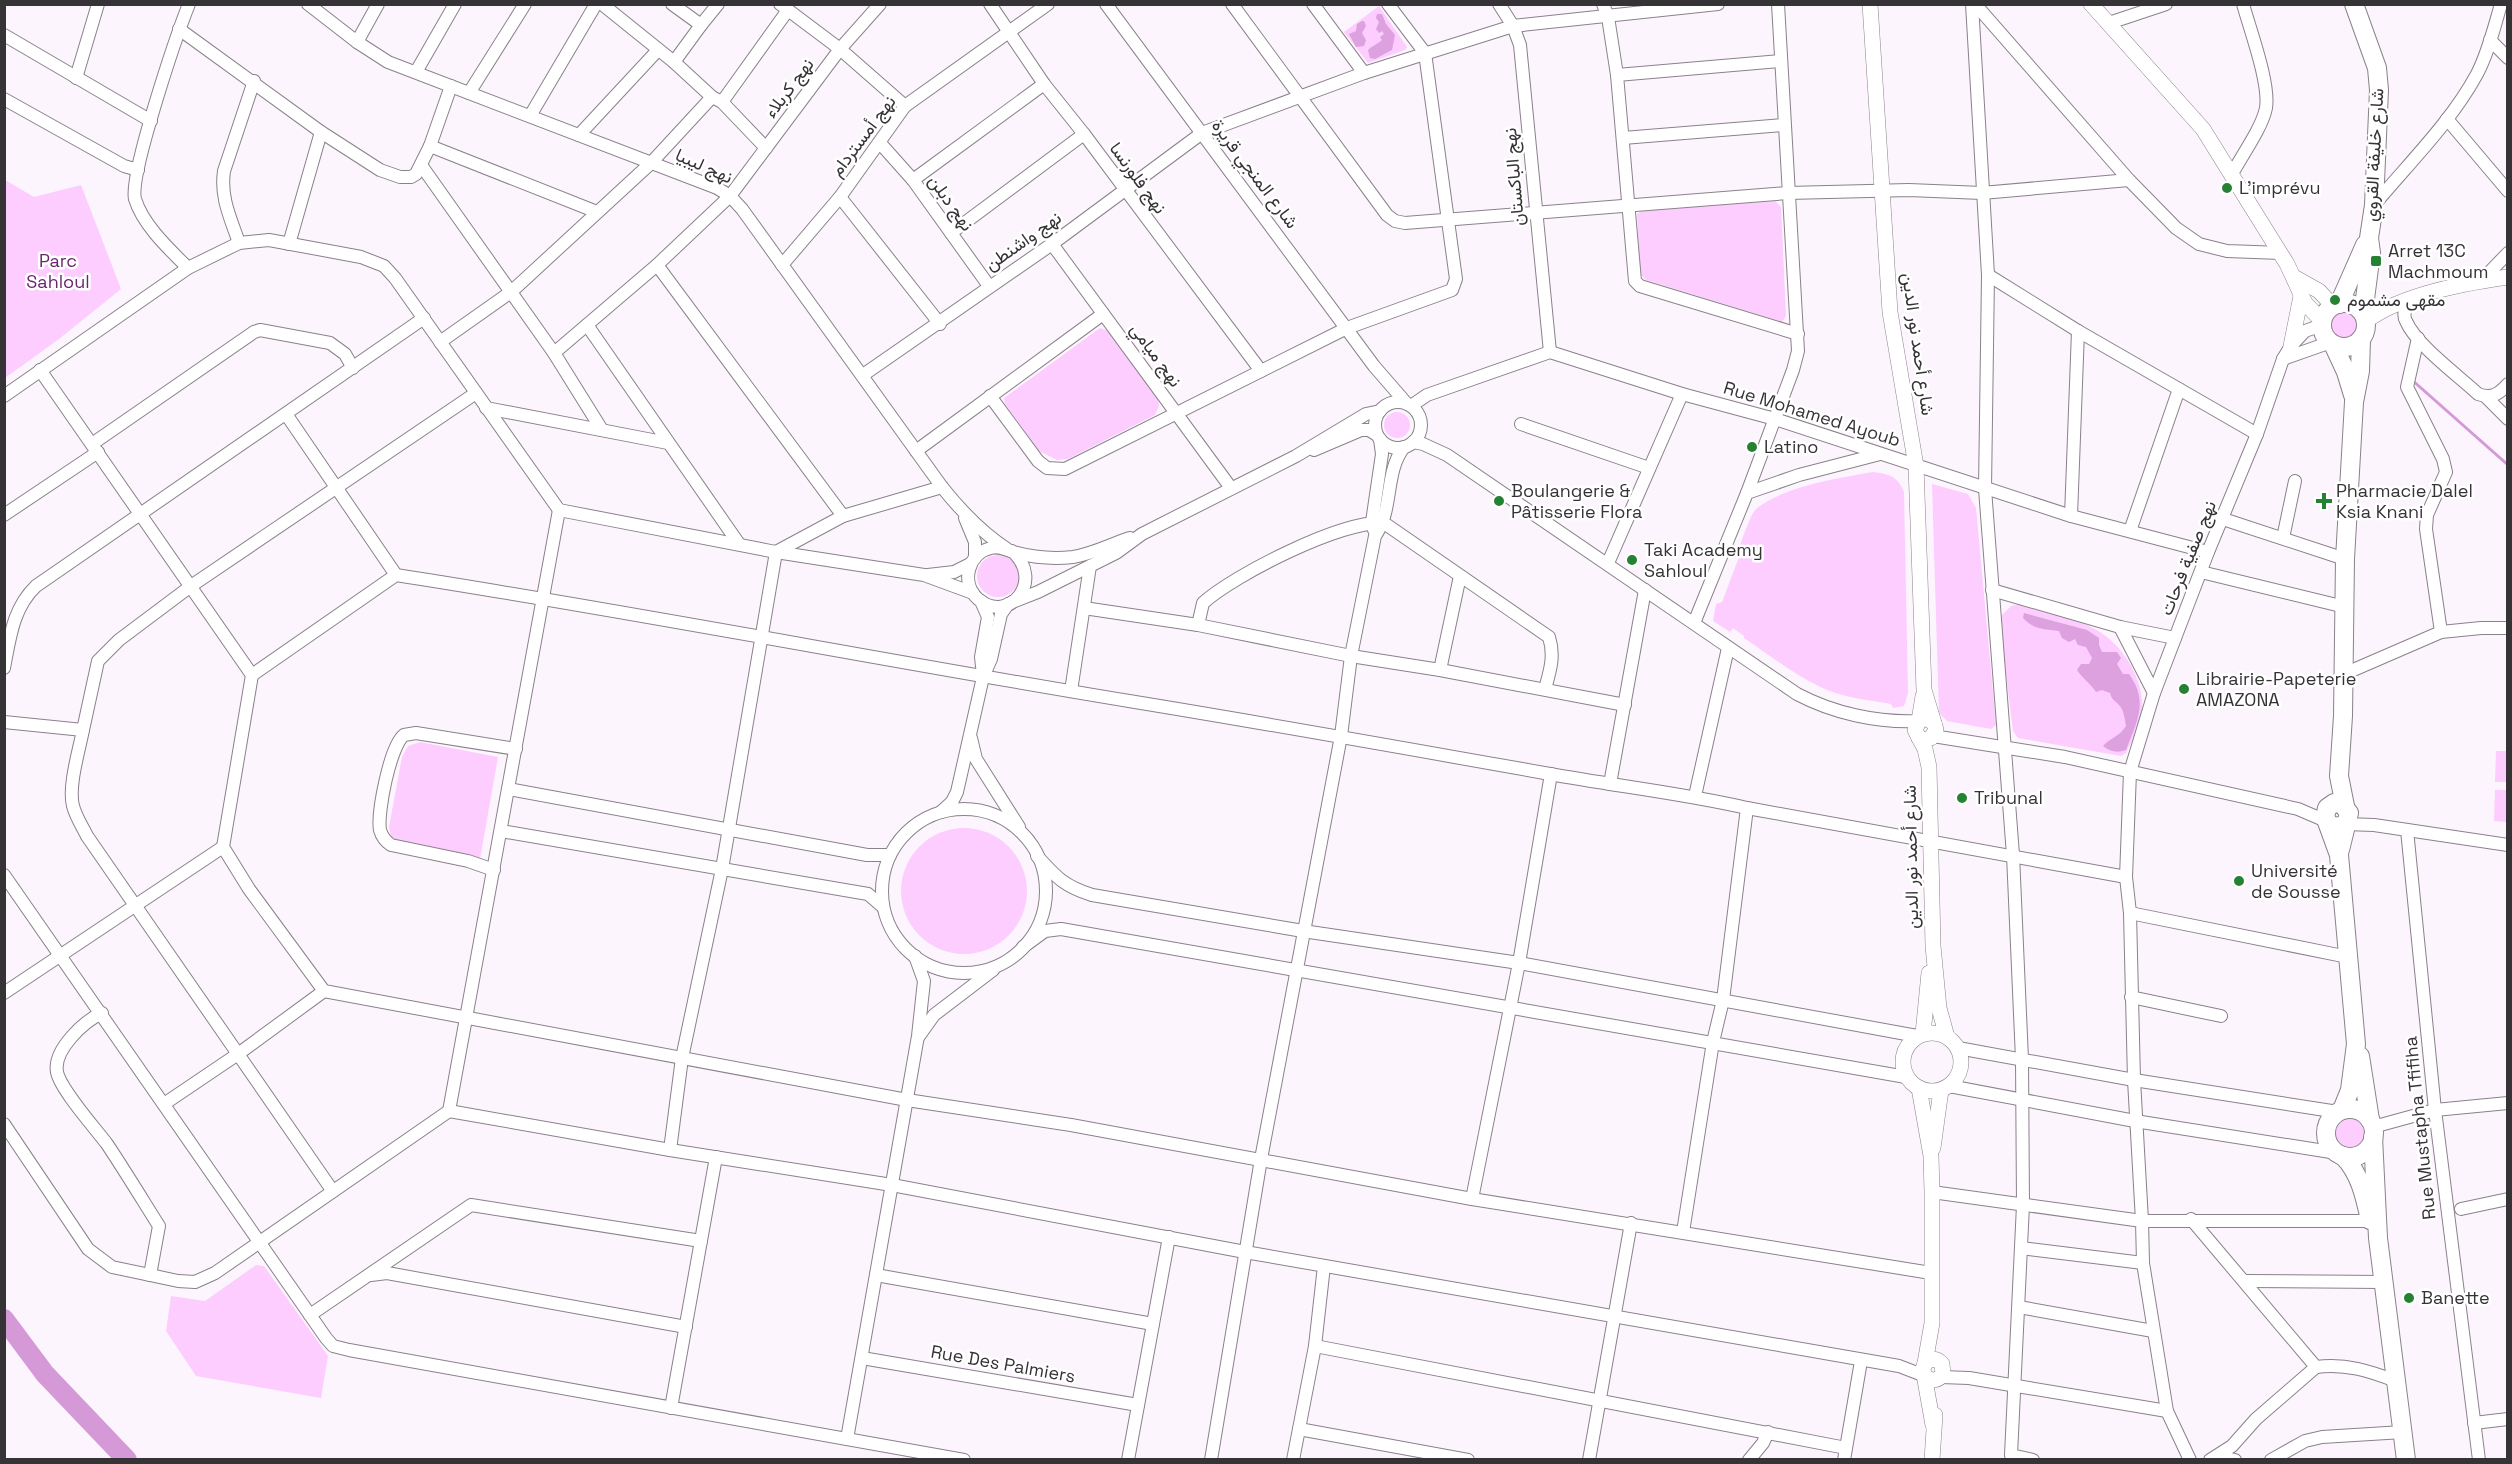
<svg xmlns="http://www.w3.org/2000/svg" width="2512" height="1464" font-family="'Space Grotesk',Vazirmatn,sans-serif">
<rect width="100%" height="100%" fill="#fdf5fd"/>
<!-- green -->
<g fill="#fccdfe">
<path d="M1379 6 1407 47 1405 50 1368 63 1344 32Z"/>
<path d="M5 180 34 197 81 185 121 289 59 339 5 378Z"/>
<path d="M1775 201 1781 207 1786 316 1782 322 1646 280 1640 274 1637 214 1642 211Z"/>
<circle cx="2344" cy="327" r="15"/>
<path d="M1100 328 1109 331 1158 396 1159 406 1155 415 1068 459 1057 460 1039 451 1005 404 1004 398Z"/>
<circle cx="1397" cy="425" r="13"/>
<path d="M1873 472C1888 474 1898 476 1904 492L1908 693 1904 706 1893 708 1891 704C1869 700 1847 698 1827 690 1797 677 1771 656 1744 638V636L1733 628 1730 632 1713 621 1716 604 1722 602 1739 557 1738 550C1742 541 1750 514 1757 508 1786 486 1838 478 1873 472Z"/>
<path d="M1932 484 1968 494 1976 508 1996 725 1991 729 1947 721 1939 713Z"/>
<circle cx="998" cy="576" r="21"/>
<path d="M2019 604C2043 611 2071 616 2093 628 2123 643 2146 681 2142 715 2140 728 2131 742 2126 753L2121 756 2018 738 2013 731 1999 618 2011 606Z"/>
<path d="M420 742 498 757 480 859 399 843 391 837 389 827 402 757 408 746Z"/>
<path d="M2496 751H2507V782H2495Z"/>
<path d="M2495 790H2507V822L2494 821Z"/>
<circle cx="964" cy="891" r="63"/>
<circle cx="2350" cy="1133" r="14"/>
<path d="M256 1265 264 1266 328 1356 321 1398 196 1376 166 1331 171 1296 205 1301Z"/>
</g>
<!-- forest -->
<g fill="#dca1de">
<path d="M1377 14H1382L1386 24 1395 35 1392 50 1375 59 1370 58 1368 50C1373 45 1378 44 1382 40L1380 37 1384 34 1382 31 1379 33 1376 29 1379 22 1376 18Z"/>
<path d="M1362 21H1364L1366 26 1362 33 1366 40 1364 46 1356 47 1349 34 1356 31 1357 24Z"/>
<path d="M2024 613 2087 630 2099 638V645L2102 652H2117L2121 658 2117 664 2123 674H2129C2149 702 2137 721 2126 750 2117 753 2111 752 2103 746 2111 737 2118 738 2126 726 2125 720 2124 710 2119 705 2114 700 2112 700 2110 693L2102 690 2096 692C2090 683 2083 679 2077 670L2081 664H2089L2092 658 2086 647 2078 645 2075 639 2069 642 2062 638 2059 631C2044 629 2034 630 2023 618Z"/>
</g>
<g fill="none" stroke-linecap="round" stroke-linejoin="round">
<!-- stream -->
<path stroke="#d499d6" stroke-width="3" d="M2412 380 2508 465"/>
<!-- river -->
<path stroke="#d499d6" stroke-width="20" d="M4 1319 45 1374 127 1460"/>
<defs>
<g id="minor">
<path d="M308 4 357 42 388 62 717 188 730 196 742 209 942 487C961 511 981 532 1007 549"/>
<path d="M602 4 674 62 712 97 722 102 788 10"/>
<path d="M672 4 701 25 718 4"/>
<path d="M780 4 840 49 905 106"/>
<path d="M990 4 1044 84 1084 134 1261 371"/>
<path d="M1106 4 1374 366 1407 404"/>
<path d="M1232 4 1387 215 1395 221 1405 223 1788 193 1909 190 1982 193 2129 180"/>
<path d="M1313 4 1364 73"/>
<path d="M1499 4 1513 26 1520 45 1550 352"/>
<path d="M1603 4 1608 17 1617 75 1635 281 1640 286 1798 334"/>
<path d="M1972 4 1988 275 1985 489 2013 855 2022 1059 2023 1205 2011 1455 2033 1460"/>
<path d="M1975 4 2129 180 2176 228 2199 244 2227 251 2281 253"/>
<path d="M2109 23 2166 4"/>
<path d="M179 29 321 132 380 170 400 177H411L416 174 430 146"/>
<path d="M4 35 151 121"/>
<path d="M2490 40 2508 58"/>
<path d="M357 42 378 4"/>
<path d="M674 62 701 25"/>
<path d="M416 72 455 4"/>
<path d="M1617 75 1781 61"/>
<path d="M76 78 98 4"/>
<path d="M451 86 430 146 597 212"/>
<path d="M469 93 525 4"/>
<path d="M4 99 124 166 138 170"/>
<path d="M722 102 766 148"/>
<path d="M530 116 596 4"/>
<path d="M2447 119 2508 191"/>
<path d="M579 135 658 50"/>
<path d="M1623 138 1783 125"/>
<path d="M880 143 913 180 989 286"/>
<path d="M421 165 554 353 657 265 730 196 840 49 880 4"/>
<path d="M2232 174C2242 155 2262 128 2266 108 2270 83 2250 30 2243 4"/>
<path d="M913 180 1044 84"/>
<path d="M840 197 940 324"/>
<path d="M2374 205C2409 163 2451 122 2477 74 2488 53 2494 28 2501 4"/>
<path d="M951 233 1084 134"/>
<path d="M239 243C231 219 220 198 224 171L254 81"/>
<path d="M289 244 321 132"/>
<path d="M1052 244 1231 488"/>
<path d="M657 265 843 516 942 487"/>
<path d="M782 265 840 197 905 106 1048 4"/>
<path d="M188 268C169 249 143 225 135 199 129 175 177 34 189 4"/>
<path d="M1988 275 2078 331 2257 434"/>
<path d="M2481 281 2508 253"/>
<path d="M2410 299C2406 306 2402 314 2406 321 2416 345 2459 376 2478 394 2492 399 2499 394 2508 384"/>
<path d="M587 325 739 544"/>
<path d="M2418 338 2407 387 2443 459 2446 472 2427 515 2426 529 2441 632"/>
<path d="M440 342 511 292 651 163 712 97"/>
<path d="M554 353 602 430"/>
<path d="M2283 359 2331 342"/>
<path d="M40 370 252 675 223 847 249 889 324 991 907 1100 1071 1125 1472 1199 1931 1273"/>
<path d="M863 375 1052 244 1202 133 1364 73 1513 26 1718 4"/>
<path d="M4 396 188 268 239 243 269 240 361 257 384 266 395 278 559 510 776 552 924 575 973 593"/>
<path d="M990 396 1038 461 1047 468 1065 469 1347 328 1452 290 1456 279 1425 53 1388 4"/>
<path d="M2486 397 2508 419"/>
<circle cx="1398" cy="425" r="23"/>
<path d="M1411 406 1427 395 1550 352 1682 394 1775 419 2071 516 2208 552"/>
<path d="M486 408 668 443"/>
<path d="M286 414 396 575C641 613 885 661 1129 701 1270 724 1410 749 1550 774 1616 786 1682 793 1747 808L2126 877 2130 913 2134 1080 2142 1221H2370"/>
<path d="M1521 424 1649 468"/>
<path d="M1413 442 1423 444 1447 455 1797 694C1833 713 1877 723 1919 721"/>
<path d="M92 444 254 332 260 330 330 343 345 354 353 368"/>
<path d="M1314 450 1361 430H1369L1377 435"/>
<path d="M916 451 1103 314"/>
<path d="M1747 493 1793 370 1798 351 1778 4"/>
<path d="M4 515 98 452"/>
<path d="M2071 516 2078 331"/>
<path d="M965 518 975 542V557"/>
<path d="M2223 519 2345 559"/>
<path d="M1374 530 1372 522 1382 454 1380 439"/>
<path d="M2130 531 2179 389"/>
<path d="M2283 538 2295 481"/>
<path d="M1012 551C1046 581 1008 625 978 599 960 583 968 553 991 548 999 546 1005 549 1013 552 1031 557 1054 559 1073 557 1093 554 1111 544 1130 538"/>
<path d="M1608 563 1682 394"/>
<path d="M2201 572 2345 607"/>
<path d="M928 575 954 572 970 564"/>
<path d="M1992 590 2120 627 2175 638"/>
<path d="M981 601 988 617 981 657 983 675"/>
<path d="M1012 602 1038 592 1116 553 1142 534 1296 456 1366 414 1380 411"/>
<path d="M1084 608 1198 625 1351 656 1440 670 1625 705"/>
<path d="M1694 623 1747 493 1799 475 1880 454"/>
<path d="M1198 625 1203 603C1234 575 1342 520 1384 523L1549 637C1555 656 1550 671 1545 689"/>
<path d="M2120 627 2154 693"/>
<path d="M4 668C10 637 13 608 36 586L424 318"/>
<path d="M1440 670 1460 576"/>
<path d="M2344 674 2441 632 2481 628H2508"/>
<path d="M252 675 396 575"/>
<path d="M1071 691 1090 566"/>
<path d="M4 722 83 730C79 751 68 786 73 806 76 817 82 826 87 836L238 1054 324 991"/>
<path d="M83 730 98 661 119 640 191 586 476 393"/>
<path d="M1933 736 2065 757 2298 809 2326 821"/>
<path d="M971 738 976 759 1019 827"/>
<path d="M1610 784 1645 590"/>
<path d="M508 789 867 855H890"/>
<path d="M1695 796 1728 648"/>
<circle cx="964" cy="891" r="82"/>
<path d="M941 812 952 802 957 792 983 677 991 659 1001 614 1008 604"/>
<path d="M2345 824 2374 825 2508 845"/>
<path d="M2407 830 2435 1110 2479 1460"/>
<path d="M501 831 868 894 883 907"/>
<path d="M1037 856C1057 878 1064 886 1092 895L1303 931 1519 963 1917 1036"/>
<path d="M494 870 468 861 391 845C385 841 382 837 380 830 377 813 390 746 404 735L416 733 516 749"/>
<path d="M4 875 326 1338 333 1346 349 1350 964 1460"/>
<path d="M2126 877 2130 772 2154 693 2208 552 2257 434 2283 359 2291 346 2305 331 2322 325"/>
<path d="M2130 913 2348 957"/>
<path d="M1023 947 1045 931 1061 929 1906 1077"/>
<path d="M4 993 223 847"/>
<path d="M2131 997 2221 1016"/>
<path d="M102 1013C84 1021 53 1050 57 1072 60 1089 95 1128 107 1144 125 1171 142 1199 159 1226L150 1275"/>
<path d="M919 1036 934 1015 993 970"/>
<path d="M1958 1048 2134 1080 2338 1112"/>
<path d="M1949 1086 2135 1121 2337 1153"/>
<path d="M164 1104 238 1054 332 1190"/>
<path d="M449 1111 670 1150 892 1185 1245 1252 1899 1366 1925 1376"/>
<path d="M4 1124 88 1249 112 1267 178 1281 195 1282 215 1273 449 1111 559 510"/>
<path d="M2373 1127 2435 1110 2508 1103"/>
<path d="M670 1150 682 1058 722 869 776 552 843 516"/>
<path d="M1932 1192 2142 1221 2143 1263 2167 1411 2190 1460"/>
<path d="M1472 1199 1519 963 1551 774"/>
<path d="M2461 1209 2508 1199"/>
<path d="M2191 1219 2316 1367C2346 1363 2369 1371 2396 1381"/>
<path d="M1683 1232 1713 1042 1723 1000 1747 808"/>
<path d="M2021 1248 2143 1263"/>
<path d="M371 1275 387 1273 686 1327"/>
<path d="M876 1275 1153 1324"/>
<path d="M2246 1281 2384 1282"/>
<path d="M2019 1307 2153 1331"/>
<path d="M310 1315 471 1205 701 1241"/>
<path d="M1315 1346 1846 1448"/>
<path d="M862 1358 1138 1405"/>
<path d="M1941 1377 1969 1378 2167 1411"/>
<path d="M671 1408 716 1157"/>
<path d="M2474 1423 2508 1419"/>
<path d="M1299 1429 1468 1460"/>
<path d="M847 1439 918 1036 924 981 915 956"/>
<path d="M2218 1456 2235 1460"/>
<path d="M1128 1460 1169 1237"/>
<path d="M1211 1460 1261 1159 1341 736 1351 656 1375 536C1394 509 1384 473 1404 447"/>
<path d="M1293 1460 1315 1346 1324 1266"/>
<path d="M1589 1460 1631 1223"/>
<path d="M1749 1460 1763 1443 1768 1432"/>
<path d="M1844 1460 1861 1361"/>
<path d="M2210 1460 2232 1446 2256 1419 2316 1367"/>
<path d="M2271 1460 2305 1441 2322 1437 2403 1432"/>
</g>
<g id="tertiary">
<path d="M1870 4 1890 312 1916 466 1924 690 1934 723"/>
<path d="M2091 4 2203 129 2287 264 2305 303 2322 321"/>
<path d="M2294 277 2319 291 2333 306"/>
<path d="M2366 321C2401 295 2464 283 2508 277"/>
<path d="M2291 346 2301 296"/>
<path d="M1919 721 1925 718 1934 723 1936 730 1931 738 1925 740 1919 738 1915 730 1919 721 1923 696"/>
<path d="M1919 738 1925 749 1929 767 1933 946 1939 1008 1947 1037"/>
<circle cx="1932" cy="1062" r="29"/>
<path d="M1923 1034 1929 973"/>
<path d="M1919 1088 1931 1156 1932 1192V1323L1925 1363"/>
<path d="M1933 1148 1941 1090"/>
<path d="M1925 1376C1931 1382 1938 1381 1943 1374L1942 1364C1935 1356 1925 1359 1923 1369L1933 1425"/>
<path d="M1932 1460 1935 1415"/>
</g>
<g id="secondary">
<path d="M2354 4 2377 68 2379 90 2374 205 2369 238 2371 253 2365 299 2360 310"/>
<circle cx="2344" cy="325" r="22"/>
<path d="M2339 304 2365 245"/>
<path d="M2333 344 2346 372 2353 395"/>
<path d="M2345 806 2339 776 2343 716 2345 559 2354 402 2360 371 2361 339"/>
<path d="M2327 822 2339 855 2356 1044 2350 1090 2342 1110"/>
<path d="M2340 850 2349 813 2342 804 2334 803 2327 808 2325 818 2330 825 2338 827 2345 824"/>
<path d="M2360 1056 2370 1120"/>
<circle cx="2350" cy="1133" r="24"/>
<path d="M2373 1137 2378 1238 2406 1460"/>
<path d="M2343 1156C2360 1173 2365 1197 2370 1220"/>
</g>
</defs>
<!-- minor casing -->
<use href="#minor" stroke="#898289" stroke-width="14"/>
<!-- tertiary casing -->
<use href="#tertiary" stroke="#898289" stroke-width="16"/>
<!-- secondary casing -->
<use href="#secondary" stroke="#898289" stroke-width="20"/>
<!-- minor -->
<use href="#minor" stroke="#fff" stroke-width="12"/>
<!-- tertiary -->
<use href="#tertiary" stroke="#fff" stroke-width="15"/>
<!-- secondary -->
<use href="#secondary" stroke="#fff" stroke-width="18"/>
</g>
<!-- markers -->
<g fill="#268233" stroke="#fff" stroke-width="2">
<circle cx="2227" cy="188" r="6"/>
<rect x="2370" y="255" width="12" height="12" rx="3"/>
<circle cx="2335" cy="300" r="6"/>
<circle cx="1752" cy="447" r="6"/>
<circle cx="1499" cy="501" r="6"/>
<path d="M2321 492h6v6h6v6h-6v6h-6v-6h-6v-6h6z"/>
<circle cx="1632" cy="560" r="6"/>
<circle cx="2184" cy="689" r="6"/>
<circle cx="1962" cy="798" r="6"/>
<circle cx="2239" cy="881" r="6"/>
<circle cx="2409" cy="1298" r="6"/>
</g>
<g text-anchor="middle" stroke-width="5" stroke-linejoin="round" paint-order="stroke">
<!-- street labels -->
<g font-size="18" fill="#363336" stroke="#fff">
<text transform="translate(789 88) rotate(-53)" y="6">نهج كربلاء</text>
<text transform="translate(863 136) rotate(-53)" y="6">نهج أمستردام</text>
<text transform="translate(2374 155) rotate(-87)" y="6">شارع خليفة القروي</text>
<text transform="translate(704 166) rotate(24)" y="6">نهج ليبيا</text>
<text transform="translate(1255 174) rotate(53)" y="6">شارع المنجي قريرة</text>
<text transform="translate(1514 177) rotate(-95)" y="6">نهج الباكستان</text>
<text transform="translate(1138 178) rotate(54)" y="6">نهج فلورنسا</text>
<text transform="translate(951 203) rotate(55)" y="6">نهج دبلن</text>
<text transform="translate(1023 241) rotate(-35)" y="6">نهج واشنطن</text>
<text transform="translate(1918 344) rotate(82)" y="6">شارع أحمد نور الدين</text>
<text transform="translate(1156 355) rotate(54)" y="6">نهج ميامي</text>
<text transform="translate(1812 414) rotate(17)" y="6">Rue Mohamed Ayoub</text>
<text transform="translate(2188 558) rotate(-68)" y="6">نهج صفية فرحات</text>
<text transform="translate(1911 857) rotate(-91)" y="6">شارع أحمد نور الدين</text>
<text transform="translate(2420 1128) rotate(-96)" y="6">Rue Mustapha Tfifiha</text>
<text transform="translate(1003 1364) rotate(10)" y="6">Rue Des Palmiers</text>
</g>
<!-- poi labels -->
<g font-size="18" fill="#363336" stroke="#fff" text-anchor="start">
<text x="2239" y="194">L'imprévu</text>
<text x="2388" y="257">Arret 13C<tspan x="2388" dy="21">Machmoum</tspan></text>
<text x="2347" y="306">مقهى مشموم</text>
<text x="1764" y="453">Latino</text>
<text x="1511" y="497">Boulangerie &amp;<tspan x="1511" dy="21">Pâtisserie Flora</tspan></text>
<text x="2336" y="497">Pharmacie Dalel<tspan x="2336" dy="21">Ksia Knani</tspan></text>
<text x="1644" y="556">Taki Academy<tspan x="1644" dy="21">Sahloul</tspan></text>
<text x="2196" y="685">Librairie-Papeterie<tspan x="2196" dy="21">AMAZONA</tspan></text>
<text x="1974" y="804">Tribunal</text>
<text x="2251" y="877">Université<tspan x="2251" dy="21">de Sousse</tspan></text>
<text x="2421" y="1304">Banette</text>
</g>
<!-- park labels -->
<g font-size="18" fill="#6a256e" stroke="#fff">
<text x="58" y="267">Parc<tspan x="58" dy="21">Sahloul</tspan></text>
</g>
</g>
<!-- border -->
<rect width="2512" height="1464" fill="none" stroke="#363336" stroke-width="12"/>
</svg>
